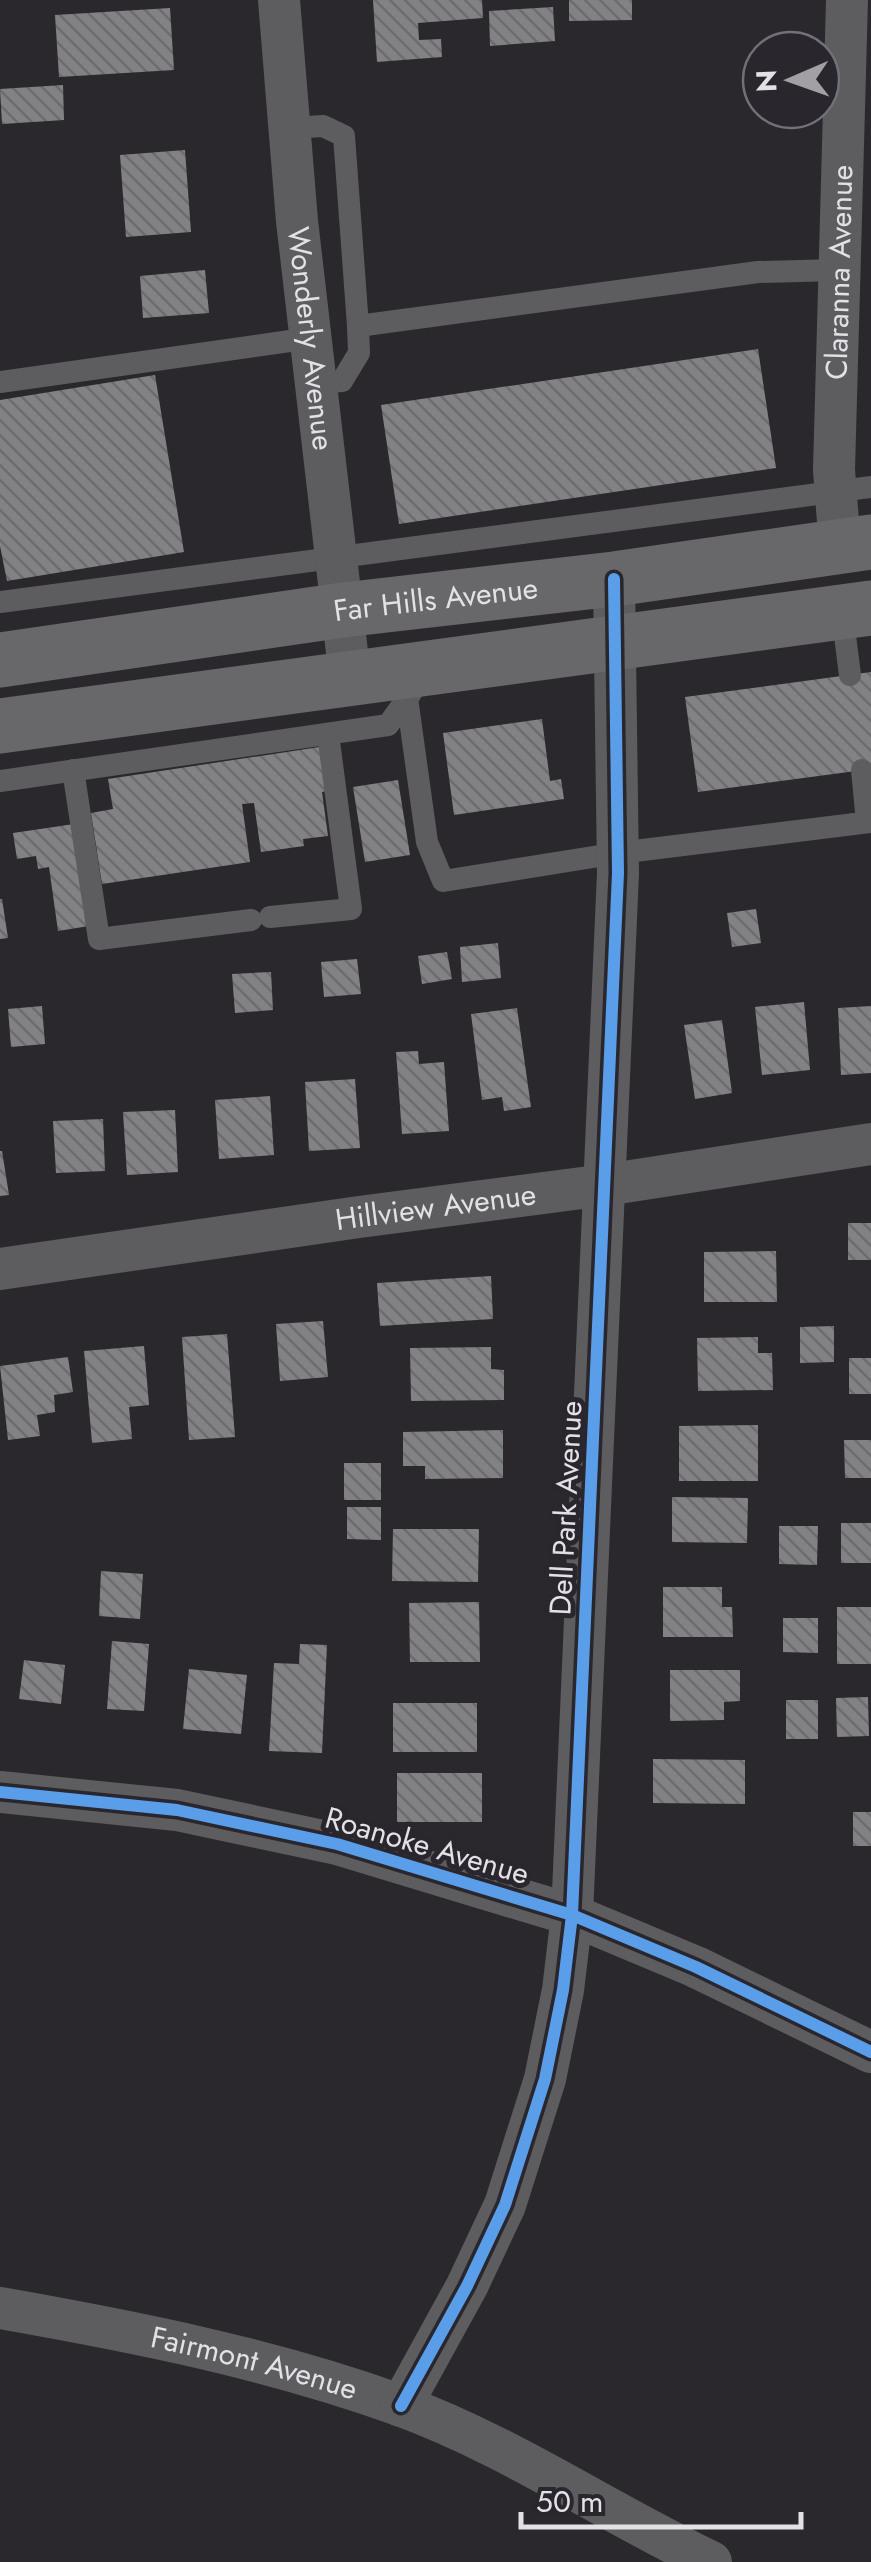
<svg xmlns="http://www.w3.org/2000/svg" width="871" height="2562" font-family="Jost,sans-serif">
<defs>
<pattern id="building-back-hatch" width="6" height="6" patternUnits="userSpaceOnUse" patternTransform="scale(2.5)"><rect width="6" height="6" fill="#828184"/><path d="M-1 5l2 2M0 0l6 6M5-1l2 2" fill="none" stroke="#6c6c6e"/></pattern>
</defs>
<rect width="100%" height="100%" fill="#2a282c"/>
<!-- building -->
<g fill="url(#building-back-hatch)">
<path d="M373 0H482L483 18 418 23 419 40 441 39 442 57 377 62Z"/>
<path d="M569 0H632V20L569 21Z"/>
<path d="M553 7 555 41 490 46 489 11Z"/>
<path d="M170 8 174 70 59 77 55 15Z"/>
<path d="M63 85 64 120 2 124 0 89Z"/>
<path d="M185 150 191 232 126 237 120 155Z"/>
<path d="M205 270 209 313 143 318 140 276Z"/>
<path d="M758 349 776 468 399 524 381 405Z"/>
<path d="M155 375 184 552 7 581 0 546V400Z"/>
<path d="M871 672V769L698 792 685 697Z"/>
<path d="M542 719 550 781 561 779 564 799 454 815 443 733Z"/>
<path d="M326 746 332 790 322 792 328 836 303 839 304 846 261 852 254 803 242 804 250 862 102 884 91 813 113 809 108 779Z"/>
<path d="M398 780 410 855 365 862 353 787Z"/>
<path d="M74 824 89 926 58 931 49 867 38 869 36 856 17 859 13 833Z"/>
<path d="M0 899H2L8 938 0 939Z"/>
<path d="M756 909 761 943 732 947 727 913Z"/>
<path d="M498 943 501 978 462 982 460 947Z"/>
<path d="M447 952 452 979 422 984 418 956Z"/>
<path d="M357 959 361 994 324 997 321 962Z"/>
<path d="M271 972 273 1010 235 1013 232 974Z"/>
<path d="M804 1002 810 1070 762 1075 755 1007Z"/>
<path d="M42 1006 45 1044 11 1047 8 1009Z"/>
<path d="M871 1006V1073L841 1075 838 1008Z"/>
<path d="M517 1008 531 1107 504 1111 502 1097 482 1100 471 1014Z"/>
<path d="M722 1020 732 1093 695 1099 684 1025Z"/>
<path d="M418 1051 419 1064 444 1062 449 1131 402 1134 396 1052Z"/>
<path d="M355 1079 360 1148 309 1151 305 1082Z"/>
<path d="M270 1096 274 1155 219 1159 215 1100Z"/>
<path d="M175 1110 178 1172 127 1175 123 1112Z"/>
<path d="M103 1119 105 1171 56 1173 53 1121Z"/>
<path d="M0 1151H2L9 1195 0 1196Z"/>
<rect x="848" y="1223" width="23" height="37"/>
<path d="M776 1251 777 1302H704V1252Z"/>
<path d="M491 1276 493 1319 380 1326 377 1283Z"/>
<path d="M323 1321 328 1377 280 1381 276 1324Z"/>
<path d="M834 1326V1362L800 1363V1327Z"/>
<path d="M227 1334 235 1437 189 1440 182 1337Z"/>
<path d="M758 1337V1353H772L773 1390 698 1391 697 1338Z"/>
<path d="M144 1346 149 1405 129 1407 132 1439 92 1443 84 1351Z"/>
<path d="M491 1347V1369L504 1370V1400L411 1401 410 1348Z"/>
<path d="M68 1357 73 1392 54 1395 55 1412 37 1415 40 1436 8 1440 0 1366Z"/>
<rect x="849" y="1358" width="22" height="36"/>
<path d="M758 1425V1481H679V1426Z"/>
<path d="M503 1430V1478L425 1479V1466H403V1432Z"/>
<path d="M844 1440H871V1478H845Z"/>
<rect x="344" y="1463" width="37" height="37"/>
<path d="M672 1497 748 1498 747 1543 672 1542Z"/>
<path d="M347 1507H381V1540L347 1539Z"/>
<rect x="841" y="1523" width="30" height="40"/>
<path d="M779 1526H818L817 1565 779 1564Z"/>
<path d="M393 1529H479L478 1582 392 1581Z"/>
<path d="M101 1571 143 1574 140 1619 99 1616Z"/>
<path d="M663 1587H722V1607H732L733 1637H663Z"/>
<path d="M479 1602 480 1662H410L409 1603Z"/>
<rect x="837" y="1607" width="34" height="57"/>
<path d="M783 1618H818V1653L783 1652Z"/>
<path d="M112 1641 149 1644 144 1711 107 1709Z"/>
<path d="M300 1644 327 1645 322 1753 269 1751 274 1663 299 1664Z"/>
<path d="M24 1660 65 1665 61 1704 19 1699Z"/>
<path d="M189 1669 247 1675 241 1734 183 1729Z"/>
<path d="M670 1670H740V1701L724 1702V1720L670 1721Z"/>
<path d="M868 1697 869 1736 837 1737 836 1698Z"/>
<rect x="786" y="1700" width="32" height="39"/>
<rect x="393" y="1703" width="84" height="49"/>
<path d="M653 1759 745 1760V1804L653 1803Z"/>
<rect x="397" y="1773" width="85" height="49"/>
<rect x="853" y="1812" width="18" height="34"/>
</g>
<g fill="none" stroke-linecap="round" stroke-linejoin="round">
<!-- service -->
<g stroke="#5d5c5e" stroke-width="22">
<path d="M290 128 323 126 344 136 358 326"/>
<path d="M0 382 311 338"/>
<path d="M317 383 342 381 359 353 358 326 758 272 840 270"/>
<path d="M0 602 871 487"/>
<path d="M842 612 850 675"/>
<path d="M407 698 427 842 443 881 618 853 871 822"/>
<path d="M73 770 99 939 251 920"/>
<path d="M862 770 867 822"/>
<path d="M0 781 388 725 411 693"/>
<path d="M270 917 351 909 328 734"/>
</g>
<!-- minor -->
<g stroke="#5d5c5e" stroke-width="42">
<path id="s1" d="M279 0 297 221 350 678"/>
<path id="s2" d="M840 547 834 470 847 0"/>
<path id="s3" d="M0 1269 359 1217 605 1185 871 1144"/>
<path d="M0 1792 177 1810 337 1844 572 1915 696 1967 871 2052"/>
<path id="s4" d="M0 2308C136 2332 268 2358 399 2405 509 2445 606 2512 711 2562"/>
<path d="M401 2406 467 2286 505 2205 545 2079 563 1990 572 1915 618 873 614 579"/>
</g>
<!-- primary -->
<g stroke="#686769" stroke-width="55">
<path id="s5" d="M0 660 343 610 614 579 871 542"/>
<path d="M0 726 871 608"/>
</g>
<defs>
<g id="cycleway">
<path d="M0 1792 177 1810 337 1844 572 1915 696 1967 871 2052"/>
<path d="M401 2406 467 2286 505 2205 545 2079 563 1990 572 1915 618 873 614 579"/>
</g>
</defs>
<!-- cycleway casing -->
<use href="#cycleway" stroke="#29262e" stroke-width="19"/>
<!-- cycleway -->
<use href="#cycleway" stroke="#5a9eea" stroke-width="12"/>
</g>
<g text-anchor="middle" stroke-width="10" stroke-linejoin="round" paint-order="stroke">
<!-- street labels -->
<g font-size="30" fill="#e3e1e6" stroke="#29262e">
<text dy="10" stroke="none"><textPath href="#s2" startOffset="275">Claranna Avenue</textPath></text>
<text dy="10" stroke="none"><textPath href="#s1" startOffset="340">Wonderly Avenue</textPath></text>
<text dy="10" stroke="none"><textPath href="#s5" startOffset="440">Far Hills Avenue</textPath></text>
<text dy="10" stroke="none"><textPath href="#s3" startOffset="440">Hillview Avenue</textPath></text>
<text transform="translate(566 1508) rotate(-87)" y="10">Dell Park Avenue</text>
<text transform="translate(427 1846) rotate(16)" y="10">Roanoke Avenue</text>
<text dy="10" stroke="none"><textPath href="#s4" startOffset="260">Fairmont Avenue</textPath></text>
</g>
</g>
<!-- north arrow -->
<g transform="translate(791 80) rotate(268)"><circle r="48" fill="#29262e" stroke="#737178" stroke-width="2.5"/>
<path d="M0-8L18 38L0 25L-18 38Z" fill="#a2a0a5"/>
<text y="-15" font-size="28" font-weight="bold" text-anchor="middle" fill="#e3e1e6">N</text>
</g>
<!-- scale -->
<path d="M521 2512v15h280v-15" fill="none" stroke="#e3e1e6" stroke-width="5"/>
<text x="536" y="2512" font-size="30" fill="#e3e1e6" stroke="#29262e" stroke-width="8" paint-order="stroke">50 m</text>
</svg>
